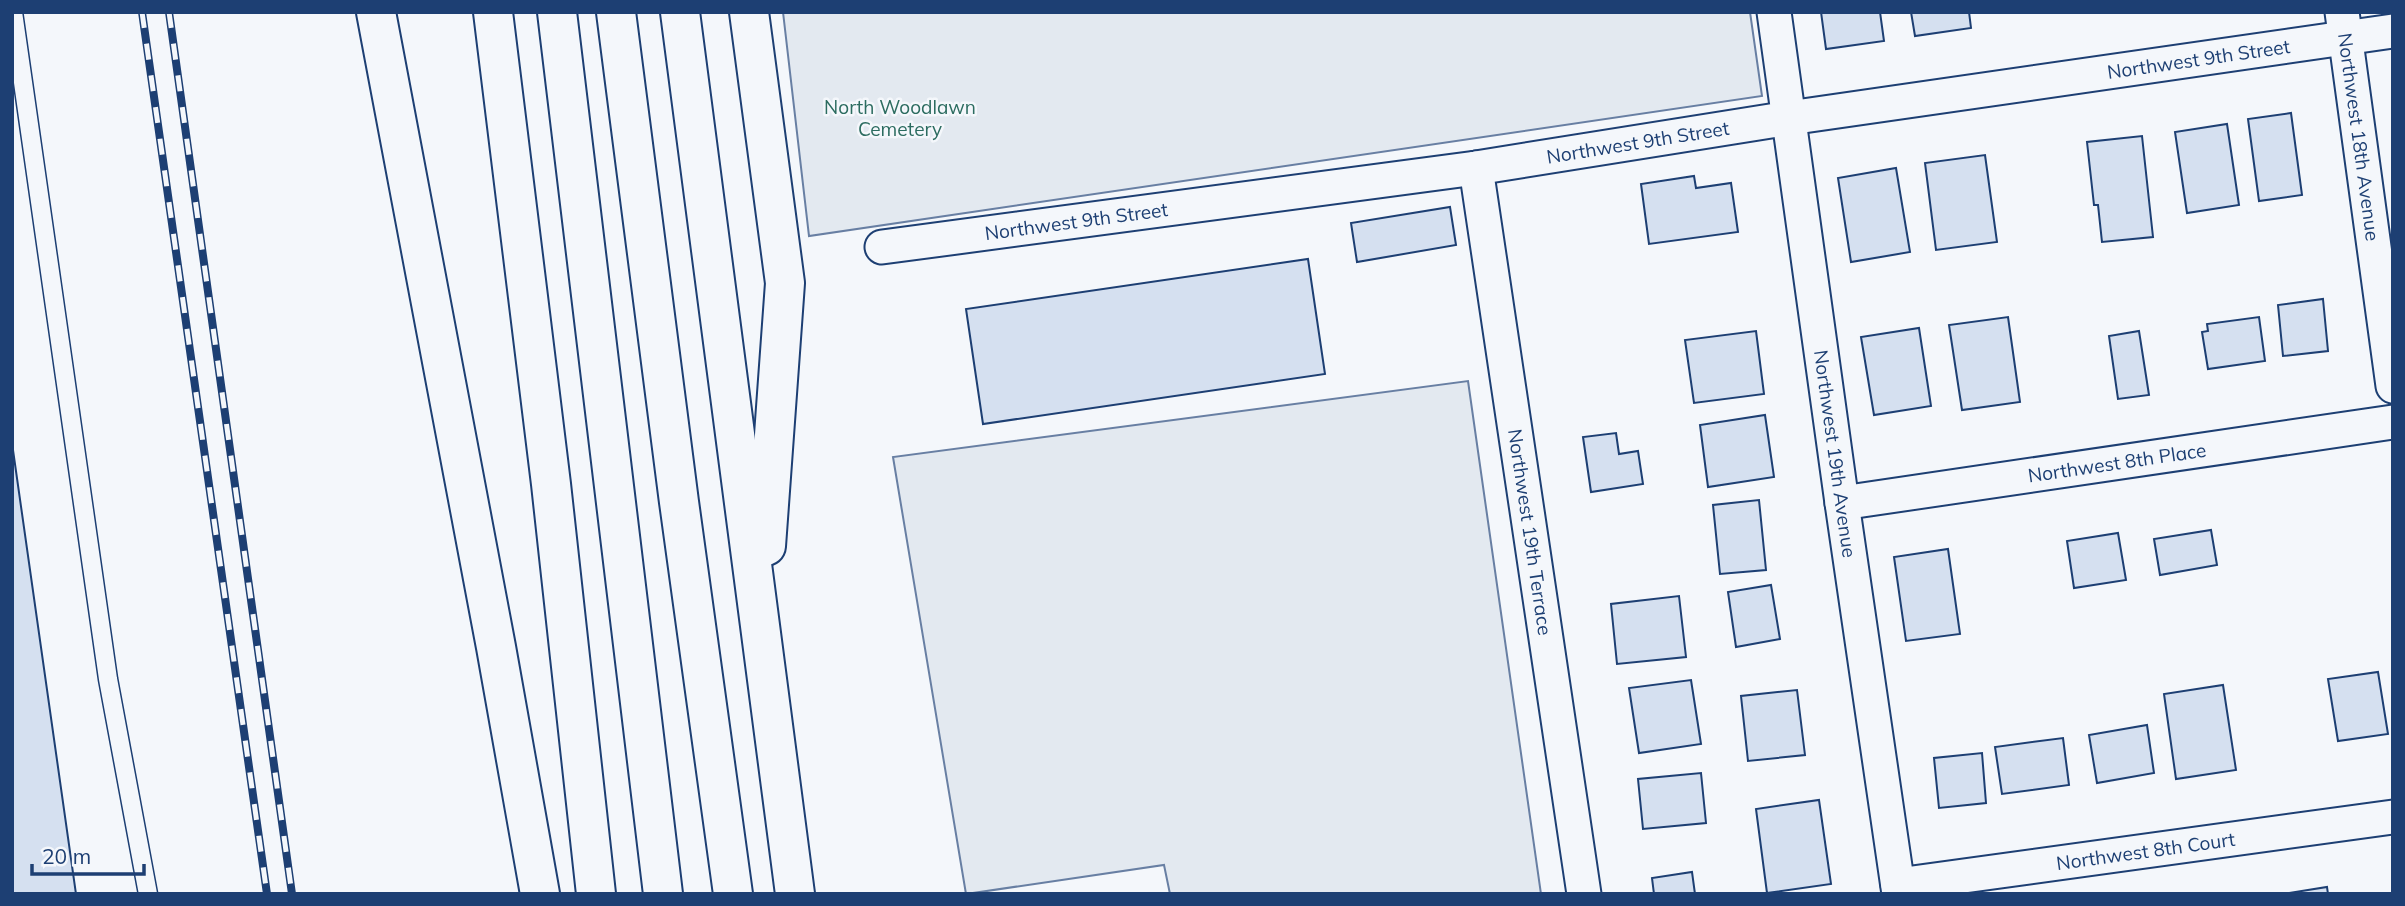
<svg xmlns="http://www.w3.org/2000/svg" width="2405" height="906" font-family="Mulish,sans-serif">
<rect width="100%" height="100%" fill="#f4f7fb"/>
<!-- green -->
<g fill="#e3e9f0" stroke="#687fa3" stroke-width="2">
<path d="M783 12H1750L1762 96 809 236Z"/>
<path d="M1468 381 1541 894H1170L1164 865 966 894 893 457Z"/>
</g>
<!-- building -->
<g fill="#d5e0f0" stroke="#1d3f73" stroke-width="2">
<path d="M1821 12H1880L1884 41 1826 49Z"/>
<path d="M1911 12H1969L1971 28 1915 36Z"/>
<path d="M2291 113 2302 195 2259 201 2248 119Z"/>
<path d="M2227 124 2239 205 2187 213 2175 132Z"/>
<path d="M2142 136 2153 237 2102 242 2098 205H2094L2087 142Z"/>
<path d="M1985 155 1997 242 1936 250 1925 163Z"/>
<path d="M1896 168 1910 252 1851 262 1838 178Z"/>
<path d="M1694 176 1696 188 1731 183 1738 232 1649 244 1641 184Z"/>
<path d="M1450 207 1456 245 1357 262 1351 223Z"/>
<path d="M1308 259 1325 374 983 424 966 309Z"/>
<path d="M2323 299 2328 351 2283 356 2278 305Z"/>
<path d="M2008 317 2020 402 1962 410 1949 325Z"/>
<path d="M2259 317 2265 361 2208 369 2202 332 2208 331 2207 324Z"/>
<path d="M1919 328 1931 406 1874 415 1861 337Z"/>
<path d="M1756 331 1764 394 1694 403 1685 340Z"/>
<path d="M2139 331 2149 395 2118 399 2109 336Z"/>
<path d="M1765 415 1774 477 1708 487 1700 425Z"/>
<path d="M1616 433 1619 454 1638 451 1643 484 1591 492 1583 437Z"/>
<path d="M12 443 76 894H12Z"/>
<path d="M1759 500 1766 570 1720 574 1713 505Z"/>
<path d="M2211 530 2217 565 2160 575 2154 539Z"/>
<path d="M2118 533 2126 580 2074 588 2067 541Z"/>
<path d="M1948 549 1960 634 1906 641 1894 557Z"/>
<path d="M1771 585 1780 639 1736 647 1728 592Z"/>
<path d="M1679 596 1686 657 1617 664 1611 604Z"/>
<path d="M2378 672 2388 734 2338 741 2328 679Z"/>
<path d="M1691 680 1701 744 1639 753 1629 688Z"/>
<path d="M2223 685 2236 770 2176 779 2164 694Z"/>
<path d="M1797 690 1805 755 1748 761 1741 696Z"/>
<path d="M2147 725 2154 773 2097 783 2089 735Z"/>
<path d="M2063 738 2069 785 2002 794 1995 747Z"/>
<path d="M1982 753 1986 803 1939 808 1934 758Z"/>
<path d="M1701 773 1706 823 1643 829 1638 779Z"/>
<path d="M1819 800 1831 884 1767 893 1756 809Z"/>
<path d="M1692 872 1695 894H1654L1652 878Z"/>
<path d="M2327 887 2328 894H2283Z"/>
</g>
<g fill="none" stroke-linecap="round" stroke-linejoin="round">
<defs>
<path id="service" d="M13 12 108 679 148 894"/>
<g id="minor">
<path id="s1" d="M1774 12 1842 503 1899 894"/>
<path id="s2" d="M2342 12 2393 386"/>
<path id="s3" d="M1476 168 1584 894"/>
<path id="s4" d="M882 247 1476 168 1789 118 2393 31"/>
<path id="s5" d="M1842 503 2393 422"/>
<path id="s6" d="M1898 885 2393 817"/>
</g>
<g id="motorway">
<path d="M376 12 496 647 540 894"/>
<path d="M493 12 551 484 596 894"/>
<path d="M557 12 663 894"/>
<path d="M616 12 679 502 733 894"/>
<path d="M680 12 795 894"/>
<path d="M749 12 785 283 766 546"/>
</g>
</defs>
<!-- service casing -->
<use href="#service" stroke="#1d3f73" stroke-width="21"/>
<!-- minor casing -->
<use href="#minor" stroke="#1d3f73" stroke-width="37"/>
<!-- motorway casing -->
<use href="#motorway" stroke="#1d3f73" stroke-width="42"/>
<!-- service -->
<use href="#service" stroke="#f4f7fb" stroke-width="18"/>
<!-- minor -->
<use href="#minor" stroke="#f4f7fb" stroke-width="33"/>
<!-- motorway -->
<use href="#motorway" stroke="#f4f7fb" stroke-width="38"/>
<defs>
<g id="rail">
<path d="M142 12 267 894"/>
<path d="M169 12 292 894"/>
</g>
</defs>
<!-- rail casing -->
<use href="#rail" stroke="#1d3f73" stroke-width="8"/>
<!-- rail -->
<use href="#rail" stroke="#f4f7fb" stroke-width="5" stroke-dasharray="16" stroke-linecap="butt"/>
</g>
<g text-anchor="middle" stroke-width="5" stroke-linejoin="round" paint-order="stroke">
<!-- street labels -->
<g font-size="19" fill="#1d3f73" stroke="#f4f7fb">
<text dy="7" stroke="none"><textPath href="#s4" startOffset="1330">Northwest 9th Street</textPath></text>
<text dy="7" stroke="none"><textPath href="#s2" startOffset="126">Northwest 18th Avenue</textPath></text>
<text dy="7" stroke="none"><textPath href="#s4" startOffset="763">Northwest 9th Street</textPath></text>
<text dy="7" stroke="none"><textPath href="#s4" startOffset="196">Northwest 9th Street</textPath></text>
<text dy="7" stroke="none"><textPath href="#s1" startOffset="446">Northwest 19th Avenue</textPath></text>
<text dy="7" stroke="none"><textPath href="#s5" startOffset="278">Northwest 8th Place</textPath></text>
<text dy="7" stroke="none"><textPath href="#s3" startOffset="368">Northwest 19th Terrace</textPath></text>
<text dy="7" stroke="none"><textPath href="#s6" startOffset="250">Northwest 8th Court</textPath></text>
</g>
<!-- park labels -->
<g font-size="19" fill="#2c6c60" stroke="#f4f7fb">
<text x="900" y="114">North Woodlawn<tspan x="900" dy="22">Cemetery</tspan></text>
</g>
</g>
<!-- border -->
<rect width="2405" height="906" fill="none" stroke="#1d3f73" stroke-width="28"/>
<!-- scale -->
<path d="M32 864v10h112v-10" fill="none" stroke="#1d3f73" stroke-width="3.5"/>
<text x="42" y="864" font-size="21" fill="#1d3f73" stroke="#f4f7fb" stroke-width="5" paint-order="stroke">20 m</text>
</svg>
